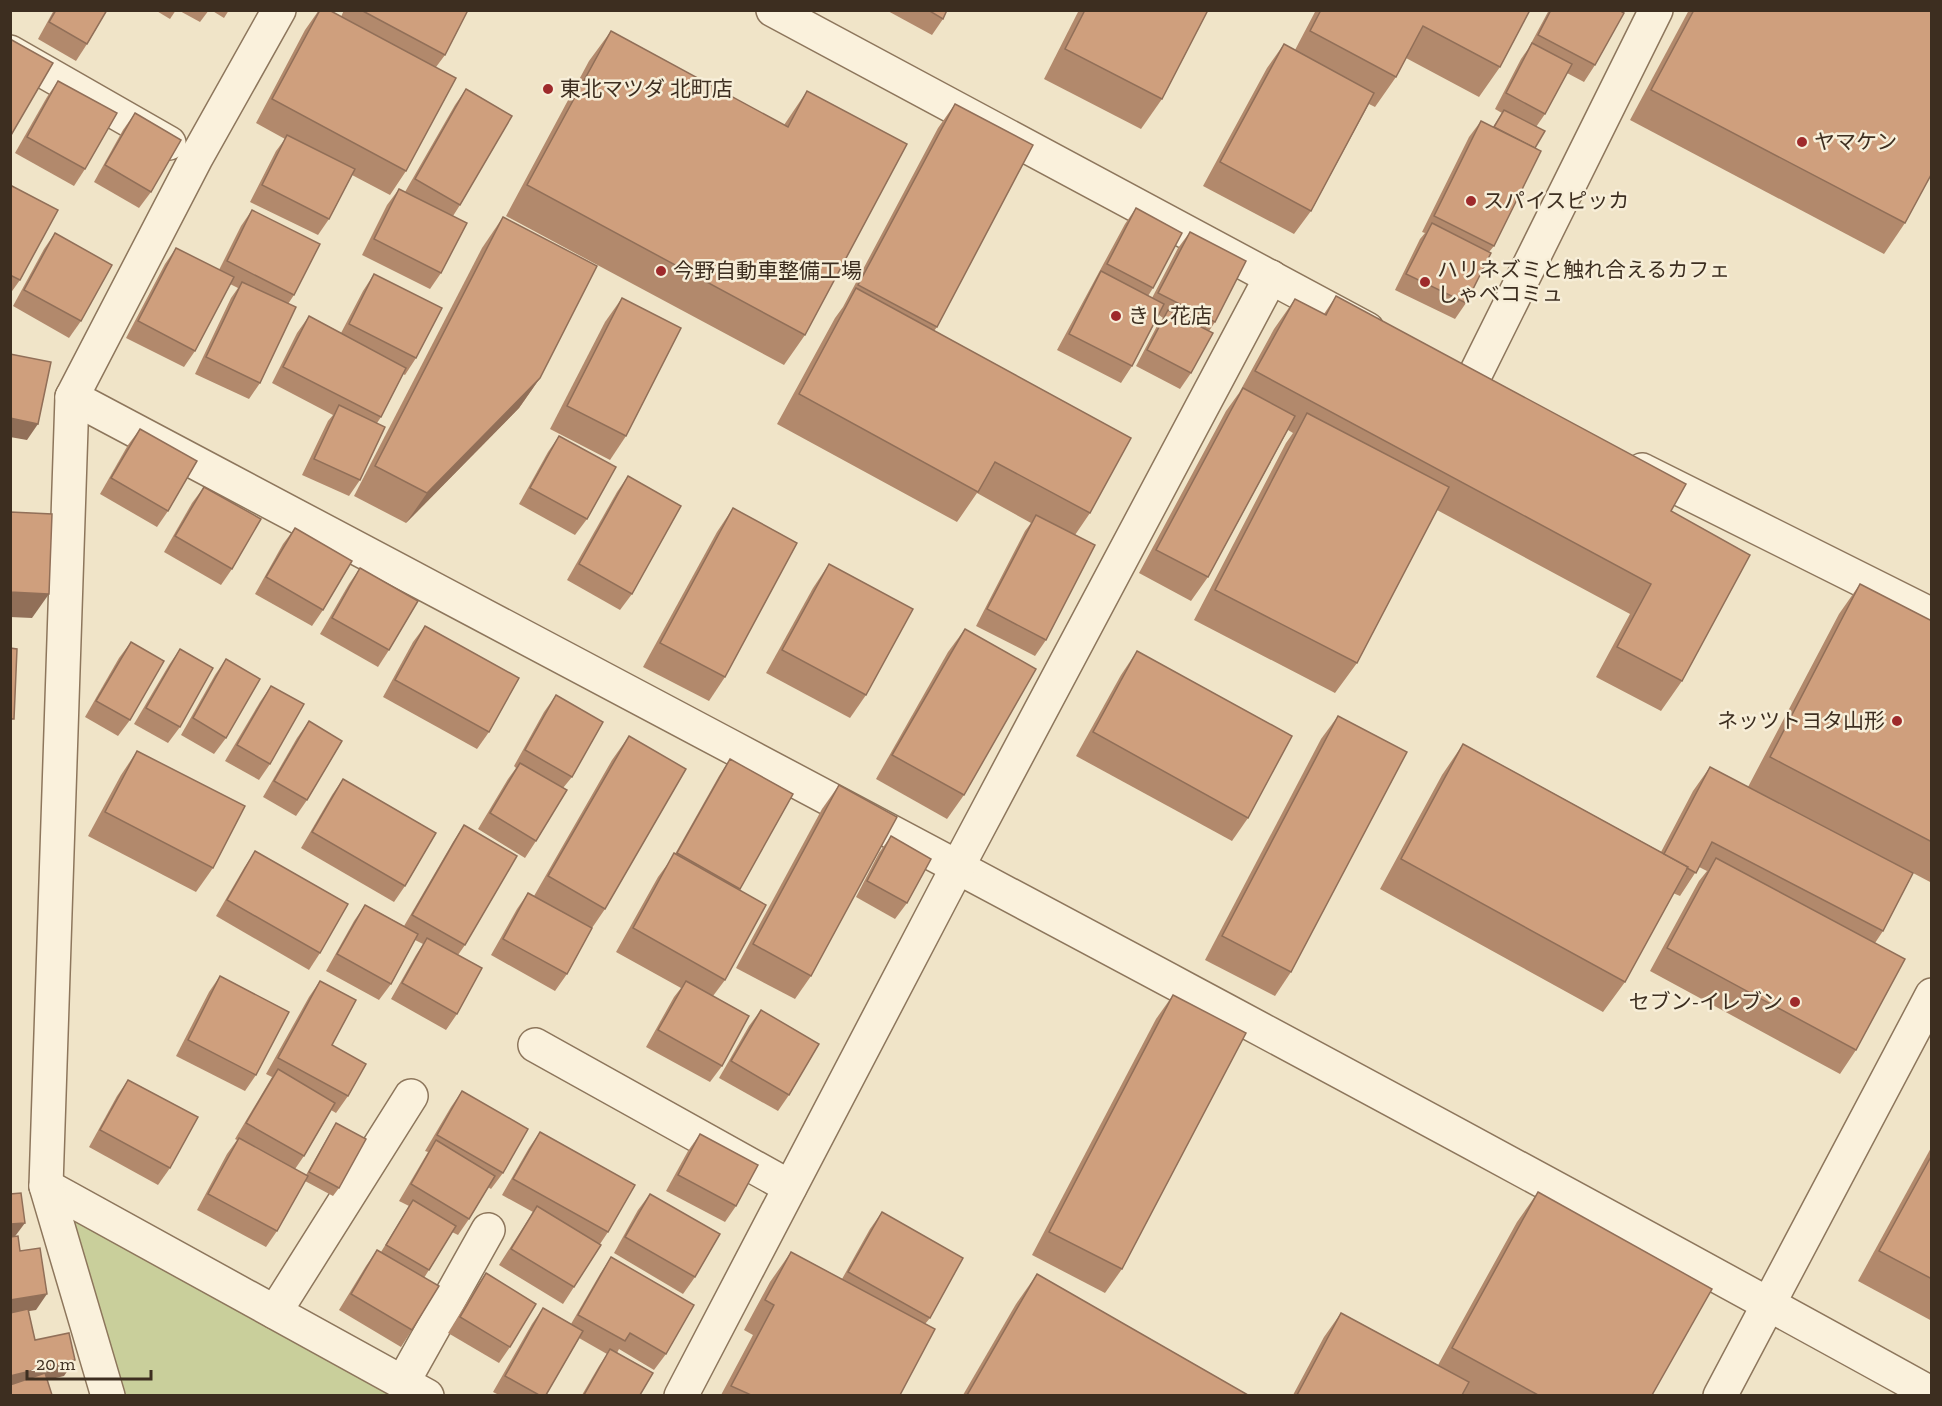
<svg xmlns="http://www.w3.org/2000/svg" width="1942" height="1406" font-family="'Zilla Slab','Noto Sans JP',serif">
<rect width="100%" height="100%" fill="#f0e4c8"/>
<!-- green -->
<path fill="#c9cf9b" d="M46 1186 427 1395H108Z"/>
<g fill="none" stroke-linecap="round" stroke-linejoin="round">
<defs>
<g id="minor">
<path d="M773 10 1367 329"/>
<path d="M10 52 169 143"/>
<path d="M1470 385 1656 10"/>
<path d="M72 397C693 727 1316 1054 1932 1394"/>
<path d="M1642 470 1932 615"/>
<path d="M535 1045 790 1187"/>
<path d="M46 1186 427 1396"/>
<path d="M275 1312 411 1096"/>
<path d="M403 1382 488 1230"/>
<path d="M108 1396 46 1186 72 397 196 158 279 10"/>
<path d="M681 1396 957 868 1271 277"/>
<path d="M1720 1396 1932 995"/>
</g>
</defs>
<!-- minor casing -->
<use href="#minor" stroke="#8d765c" stroke-width="36"/>
<!-- minor -->
<use href="#minor" stroke="#faf1dc" stroke-width="33"/>
</g>
<!-- wall -->
<g fill="#b2896c">
<path d="M54 10H107L87 44 76 61 38 39Z"/>
<path d="M155 10H176L170 19Z"/>
<path d="M178 10H209L200 22Z"/>
<path d="M211 10H229L224 18Z"/>
<path d="M319 10H329L341 17 344 10H468L445 55 436 67 406 171 390 195 352 175 329 219 318 235 250 202 276 151 285 139 256 123 305 30Z"/>
<path d="M886 10H947L943 19 932 35Z"/>
<path d="M1079 10H1208L1162 99 1141 129 1044 79Z"/>
<path d="M1316 10H1530L1500 67 1479 97 1406 58 1396 77 1375 107 1369 104 1311 211 1294 234 1203 186 1267 68 1284 44 1295 50Z"/>
<path d="M1549 10H1619L1595 65 1584 82 1567 73 1545 114 1536 127 1535 148 1494 246 1489 252 1466 303 1455 319 1395 290 1420 239 1425 233 1422 232 1469 137 1481 121 1493 127 1502 113 1495 109 1521 59 1528 49Z"/>
<path d="M1689 10H1932L1905 223 1884 254 1630 120Z"/>
<path d="M611 31 784 125 807 91 805 335 784 365 506 216 589 61Z"/>
<path d="M58 81 85 169 74 186 15 153 47 97Z"/>
<path d="M466 89 460 205 453 216 441 273 430 289 362 255 387 205 399 189 405 192 455 105Z"/>
<path d="M955 104 937 327 934 331 1090 513 1075 535 1046 640 1035 656 976 626 1025 531 1031 523 977 493 957 522 777 424 835 318 843 307 938 128Z"/>
<path d="M135 113 151 192 139 208 94 182 123 130Z"/>
<path d="M10 185 20 280 10 294Z"/>
<path d="M1136 208 1153 288 1148 296 1152 298 1178 248 1190 232 1215 322 1209 331 1191 373 1180 389 1136 366 1157 326 1163 318 1159 315 1132 366 1121 383 1057 350 1125 224Z"/>
<path d="M252 210 294 295 288 304 260 383 249 399 195 374 231 298 238 288 230 284 195 351 184 367 126 338 165 264 176 248 219 270 241 226Z"/>
<path d="M503 217 540 378 519 408 406 523 354 496 482 248Z"/>
<path d="M55 233 81 321 69 338 13 306 44 249Z"/>
<path d="M374 274 416 358 405 375 403 374 381 417 377 423 360 480 349 496 302 475 328 421 333 415 272 383 297 333 309 316 341 333 363 291Z"/>
<path d="M1336 296 1671 511 1682 681 1661 711 1596 677 1630 614 1437 510 1357 663 1335 693 1194 620 1286 443 1293 433 1288 430 1208 577 1191 601 1139 573 1226 411 1239 393 1274 329 1295 299 1324 314Z"/>
<path d="M622 298 626 436 610 460 550 429 605 322Z"/>
<path d="M140 429 168 511 157 527 100 494 128 445Z"/>
<path d="M559 436 587 519 575 535 519 504 548 452Z"/>
<path d="M628 476 632 594 620 610 567 580 617 492Z"/>
<path d="M204 487 232 569 221 585 164 552 192 503Z"/>
<path d="M733 508 725 677 709 701 643 667 717 532Z"/>
<path d="M295 528 323 610 312 626 255 594 283 544Z"/>
<path d="M829 564 866 695 850 718 766 673 813 588Z"/>
<path d="M360 568 389 650 378 667 320 634 349 584Z"/>
<path d="M1860 584 1932 621V883L1913 873 1883 931 1875 943 1856 1050 1840 1074 1650 971 1699 881 1707 871 1699 867 1680 896 1673 893 1625 982 1603 1012 1380 889 1442 775 1463 744 1661 852 1693 791 1710 767 1748 787 1839 614Z"/>
<path d="M425 626 489 732 477 749 383 697 413 642Z"/>
<path d="M965 629 964 795 947 819 876 779 948 652Z"/>
<path d="M131 642 130 720 118 736 85 717 119 658Z"/>
<path d="M180 649V727L168 743 134 724 169 665Z"/>
<path d="M1137 651 1248 818 1232 841 1076 756 1121 675Z"/>
<path d="M226 659V738L214 754 181 735 215 675Z"/>
<path d="M271 686 270 764 259 780 225 761 260 702Z"/>
<path d="M556 695 572 777 563 788 536 841 525 858 478 829 508 779 516 768 514 766 544 712Z"/>
<path d="M1338 716 1291 972 1275 996 1205 960 1321 739Z"/>
<path d="M309 721 307 800 296 816 263 797 297 738Z"/>
<path d="M629 736 605 909 592 928 567 974 555 991 491 955 517 909 528 893 534 896 612 760Z"/>
<path d="M137 751 213 868 196 892 88 836 121 775Z"/>
<path d="M730 759 793 794 739 890 725 980 713 996 722 1066 710 1082 646 1047 674 997 681 988 616 952 658 877 675 854 719 776Z"/>
<path d="M343 779 405 886 394 902 301 848 332 795Z"/>
<path d="M839 785 811 976 795 999 736 968 822 809Z"/>
<path d="M464 825 465 945 458 955 457 1014 446 1030 391 999 416 955 423 944 415 940 391 984 379 1000 326 971 354 921 365 905 404 926 453 842Z"/>
<path d="M891 836 907 903 895 919 856 897 879 853Z"/>
<path d="M255 851 320 953 309 970 216 916 244 868Z"/>
<path d="M220 976 256 1075 245 1091 176 1056 209 992Z"/>
<path d="M320 981 332 1045 348 1096 336 1113 331 1110 304 1156 295 1169 306 1175 331 1131 336 1123 339 1188 333 1196 305 1181 277 1231 266 1247 197 1210 227 1154 237 1140 235 1139 272 1077 266 1074 309 997Z"/>
<path d="M1173 995 1122 1269 1105 1293 1032 1255 1156 1019Z"/>
<path d="M761 1010 789 1095 778 1111 719 1078 749 1026Z"/>
<path d="M128 1080 170 1168 158 1185 89 1147 117 1096Z"/>
<path d="M462 1091 503 1173 491 1189 488 1187 469 1219 458 1235 452 1232 424 1278 412 1330 401 1347 339 1310 366 1266 377 1250 381 1252 409 1206 399 1201 428 1152 425 1151 451 1107Z"/>
<path d="M540 1132 608 1232 600 1244 574 1287 563 1304 499 1265 533 1212 502 1195 529 1148Z"/>
<path d="M700 1134 736 1206 725 1222 666 1191 688 1151Z"/>
<path d="M1932 1146V1321L1858 1281Z"/>
<path d="M1538 1192 1652 1395H1293L1324 1337 1341 1313 1438 1365 1517 1222Z"/>
<path d="M650 1194 695 1277 683 1294 614 1253 638 1210Z"/>
<path d="M882 1212 930 1318 925 1324 900 1395H721L753 1335 744 1330 770 1282 791 1252 842 1279 870 1229Z"/>
<path d="M611 1257 666 1354 654 1370 619 1349 617 1353 640 1395H582L599 1366 607 1354 579 1338 546 1395H499L493 1392 532 1324 543 1308 571 1324 600 1274Z"/>
<path d="M486 1273 510 1347 499 1363 448 1333 475 1289Z"/>
<path d="M1037 1274 1248 1395H963L1016 1304Z"/>
</g>
<!-- shaded-wall -->
<g fill="#916f58">
<path d="M540 378 519 408 406 523 427 493Z"/>
<path d="M10 418 38 424 27 440 10 437Z"/>
<path d="M10 592 49 594 32 618 10 617Z"/>
<path d="M25 1223 13 1239H10V1224Z"/>
<path d="M47 1294 36 1310 10 1314V1300Z"/>
<path d="M75 1360 64 1376 10 1389V1376Z"/>
</g>
<!-- building -->
<g fill="#cf9f7d" stroke="#916f58" stroke-width="1.5">
<path d="M56 10H107L87 44 49 22Z"/>
<path d="M320 10H329L456 78 406 171 272 99Z"/>
<path d="M361 10H468L445 55Z"/>
<path d="M928 10H947L943 19Z"/>
<path d="M1085 10H1208L1162 99 1065 49Z"/>
<path d="M1321 10H1530L1500 67 1423 26 1396 77 1310 31Z"/>
<path d="M1551 10H1619L1624 13 1595 65 1538 35Z"/>
<path d="M1694 10H1932V173L1905 223 1651 90Z"/>
<path d="M611 31 788 127 807 91 907 144 805 335 527 185Z"/>
<path d="M10 39 53 63 10 137Z"/>
<path d="M1532 43 1572 64 1545 114 1506 93Z"/>
<path d="M1284 44 1374 93 1311 211 1220 162Z"/>
<path d="M58 81 117 113 85 169 27 137Z"/>
<path d="M466 89 512 116 460 205 415 179Z"/>
<path d="M955 104 1033 145 937 327 858 285Z"/>
<path d="M1504 110 1545 131 1535 148 1494 127Z"/>
<path d="M135 113 181 140 151 192 105 165Z"/>
<path d="M1481 121 1541 151 1494 246 1434 216Z"/>
<path d="M287 135 355 169 329 219 262 185Z"/>
<path d="M10 185 58 210 20 280 10 275Z"/>
<path d="M399 189 467 223 441 273 374 239Z"/>
<path d="M1136 208 1182 233 1153 288 1107 264Z"/>
<path d="M252 210 320 244 294 295 227 261Z"/>
<path d="M503 217 597 266 540 378 427 493 375 466Z"/>
<path d="M1432 223 1491 253 1466 303 1406 274Z"/>
<path d="M1190 232 1246 261 1215 322 1158 293Z"/>
<path d="M55 233 112 265 81 321 24 290Z"/>
<path d="M176 248 234 277 195 351 138 321Z"/>
<path d="M1101 271 1164 304 1132 366 1069 334Z"/>
<path d="M374 274 442 308 416 358 349 324Z"/>
<path d="M242 282 296 307 260 383 206 357Z"/>
<path d="M856 288 1131 438 1090 513 995 462 978 492 799 394Z"/>
<path d="M1336 296 1686 484 1671 511 1750 555 1682 681 1617 647 1651 584 1255 371 1295 299 1326 315Z"/>
<path d="M622 298 681 328 626 436 567 406Z"/>
<path d="M1168 310 1213 333 1191 373 1147 350Z"/>
<path d="M309 316 406 368 381 417 283 367Z"/>
<path d="M10 354 51 362 38 424 10 418Z"/>
<path d="M1243 388 1295 416 1208 577 1156 550Z"/>
<path d="M339 405 385 427 360 480 314 459Z"/>
<path d="M1307 413 1449 487 1357 663 1215 590Z"/>
<path d="M140 429 197 461 168 511 111 478Z"/>
<path d="M559 436 616 467 587 519 530 488Z"/>
<path d="M628 476 681 506 632 594 579 564Z"/>
<path d="M204 487 261 519 232 569 175 536Z"/>
<path d="M733 508 797 543 725 677 660 643Z"/>
<path d="M10 512 52 514 49 594 10 592Z"/>
<path d="M1036 515 1095 545 1046 640 987 609Z"/>
<path d="M295 528 352 561 323 610 266 577Z"/>
<path d="M829 564 913 609 866 695 782 650Z"/>
<path d="M360 568 418 601 389 650 332 618Z"/>
<path d="M1860 584 1932 621V842L1770 757Z"/>
<path d="M425 626 519 678 489 732 395 680Z"/>
<path d="M965 629 1036 669 964 795 892 755Z"/>
<path d="M131 642 164 661 130 720 96 701Z"/>
<path d="M10 648 17 649 14 719H10Z"/>
<path d="M180 649 213 668 180 727 146 708Z"/>
<path d="M1137 651 1292 736 1248 818 1093 732Z"/>
<path d="M226 659 260 679 226 738 193 718Z"/>
<path d="M271 686 304 704 270 764 237 745Z"/>
<path d="M556 695 603 722 572 777 525 750Z"/>
<path d="M1338 716 1407 752 1291 972 1222 936Z"/>
<path d="M309 721 342 741 307 800 274 781Z"/>
<path d="M629 736 686 769 605 909 548 876Z"/>
<path d="M1463 744 1688 867 1625 982 1401 859Z"/>
<path d="M137 751 245 806 213 868 105 812Z"/>
<path d="M730 759 793 794 740 889 677 853Z"/>
<path d="M520 763 567 790 536 841 490 813Z"/>
<path d="M1710 767 1913 873 1883 931 1712 842 1696 873 1687 868 1688 867 1664 854Z"/>
<path d="M343 779 436 833 405 886 312 832Z"/>
<path d="M839 785 897 817 811 976 753 944Z"/>
<path d="M464 825 517 856 465 945 412 915Z"/>
<path d="M891 836 931 859 907 903 867 881Z"/>
<path d="M255 851 348 904 320 953 227 900Z"/>
<path d="M674 853 766 905 725 980 633 928Z"/>
<path d="M1716 858 1905 959 1856 1050 1667 948Z"/>
<path d="M528 893 592 928 567 974 503 939Z"/>
<path d="M365 905 418 934 391 984 337 954Z"/>
<path d="M427 938 482 968 457 1014 402 983Z"/>
<path d="M220 976 289 1012 256 1075 188 1040Z"/>
<path d="M320 981 356 1000 332 1045 366 1064 348 1096 278 1058Z"/>
<path d="M686 981 749 1016 722 1066 658 1030Z"/>
<path d="M1173 995 1246 1033 1122 1269 1049 1232Z"/>
<path d="M761 1010 819 1044 789 1095 731 1061Z"/>
<path d="M278 1069 335 1103 304 1156 246 1123Z"/>
<path d="M128 1080 198 1117 170 1168 100 1130Z"/>
<path d="M462 1091 528 1129 503 1173 437 1135Z"/>
<path d="M336 1123 366 1139 339 1188 309 1172Z"/>
<path d="M540 1132 635 1185 608 1232 513 1179Z"/>
<path d="M700 1134 758 1165 736 1206 678 1175Z"/>
<path d="M239 1138 308 1176 277 1231 208 1194Z"/>
<path d="M436 1140 495 1176 469 1219 411 1184Z"/>
<path d="M1932 1155V1279L1879 1251Z"/>
<path d="M1538 1192 1712 1289 1652 1395H1538L1452 1348Z"/>
<path d="M21 1193 25 1223 10 1224V1194Z"/>
<path d="M650 1194 720 1234 695 1277 625 1237Z"/>
<path d="M413 1200 456 1226 429 1270 386 1245Z"/>
<path d="M537 1206 601 1245 574 1287 511 1249Z"/>
<path d="M882 1212 963 1258 930 1318 848 1272Z"/>
<path d="M18 1236 20 1251 40 1248 47 1294 10 1300V1237Z"/>
<path d="M377 1250 439 1286 412 1330 351 1294Z"/>
<path d="M791 1252 935 1329 900 1395H751L731 1386 774 1305 765 1300Z"/>
<path d="M611 1257 694 1305 666 1354 630 1333 625 1341 578 1315Z"/>
<path d="M486 1273 536 1304 510 1347 460 1317Z"/>
<path d="M1037 1274 1248 1395H967Z"/>
<path d="M543 1308 583 1331 546 1395H539L505 1376Z"/>
<path d="M28 1309 35 1340 69 1333 75 1360 10 1376V1313Z"/>
<path d="M1341 1313 1469 1382 1462 1395H1297Z"/>
<path d="M610 1349 653 1373 640 1395H584Z"/>
<path d="M45 1373 52 1395H10V1385Z"/>
</g>
<!-- markers -->
<g fill="#9e2a2b" stroke="#f7eed8" stroke-width="2">
<circle cx="548" cy="89" r="6"/>
<circle cx="1802" cy="142" r="6"/>
<circle cx="1471" cy="201" r="6"/>
<circle cx="661" cy="271" r="6"/>
<circle cx="1425" cy="282" r="6"/>
<circle cx="1116" cy="316" r="6"/>
<circle cx="1897" cy="721" r="6"/>
<circle cx="1795" cy="1002" r="6"/>
</g>
<g text-anchor="middle" stroke-width="5" stroke-linejoin="round" paint-order="stroke">
<!-- poi labels -->
<g font-size="21" fill="#3d2e20" stroke="#f7eed8" text-anchor="start">
<text x="560" y="96">東北マツダ 北町店</text>
<text x="1814" y="149">ヤマケン</text>
<text x="1483" y="208">スパイスピッカ</text>
<text x="1437" y="277">ハリネズミと触れ合えるカフェ<tspan x="1437" dy="24">しゃべコミュ</tspan></text>
<text x="673" y="278">今野自動車整備工場</text>
<text x="1128" y="323">きし花店</text>
<text x="1885" y="728" text-anchor="end">ネッツトヨタ山形</text>
<text x="1783" y="1009" text-anchor="end">セブン-イレブン</text>
</g>
</g>
<!-- border -->
<rect width="1942" height="1406" fill="none" stroke="#3d2e20" stroke-width="24"/>
<!-- scale -->
<path d="M27 1370v9h124v-9" fill="none" stroke="#3d2e20" stroke-width="3"/>
<text x="36" y="1370" font-size="18" fill="#3d2e20" stroke="#f7eed8" stroke-width="4.5" paint-order="stroke">20 m</text>
</svg>
